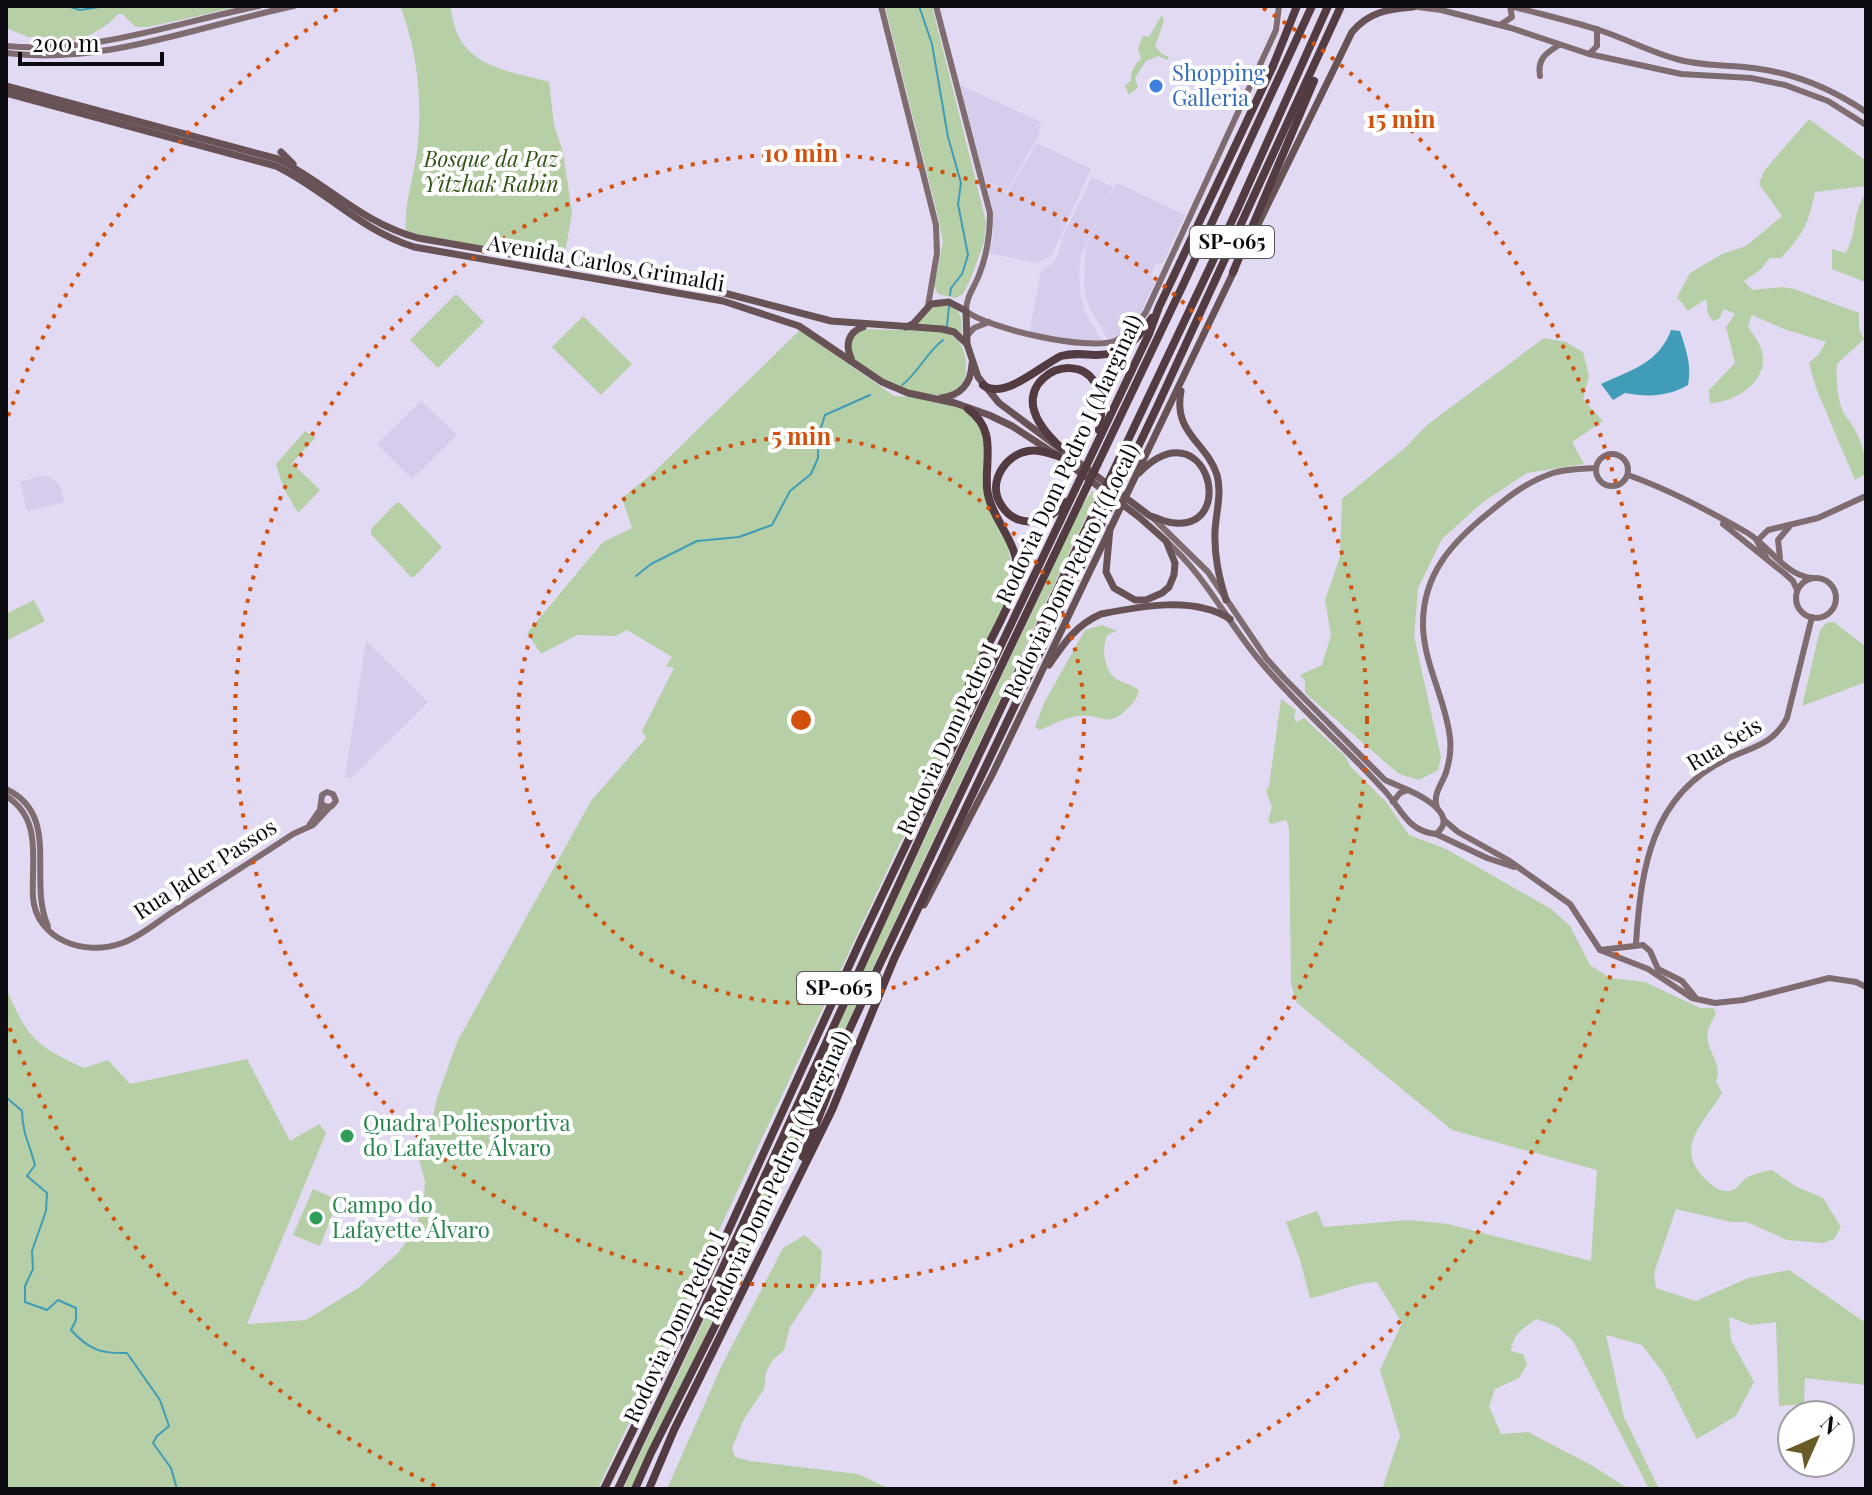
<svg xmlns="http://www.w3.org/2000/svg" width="1872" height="1495" font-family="'Playfair Display',serif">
<rect width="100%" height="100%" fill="#e2daf3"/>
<!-- built -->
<g fill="#d6cceb">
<path d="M960 85 1041 122 1038 137 1006 192 985 180Z"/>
<path d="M1037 143 1091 169 1052 255 1036 263 989 253 993 237V212L986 183 1007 194Z"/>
<path d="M1092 177 1113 187 1104 207 1117 183 1185 215 1163 263 1155 265 1151 275 1154 284 1136 324 1127 335 1109 341 1089 307 1084 287 1085 250 1098 217 1081 255 1079 273 1080 293 1085 312 1105 347 1029 335 1041 271 1052 264 1059 253 1062 238Z"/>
<path d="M421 401 457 435 412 479 377 444Z"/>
<path d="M46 475 59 484 64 502 27 511 20 482Z"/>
<path d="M366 641 428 702 351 778 345 777Z"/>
</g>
<!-- green -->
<g fill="#b6cfa6">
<path d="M6 6H242L148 27H136L122 14H118C105 30 80 41 60 43L54 37H28L6 28Z"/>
<path d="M400 6H450C452 16 454 28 459 37 475 69 518 73 549 82L554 125 563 152 572 213 564 259 433 238 406 231C404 207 411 187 415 164 424 115 419 52 400 6Z"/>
<path d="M885 6H932L986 222 984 242 971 278 963 294 956 298 938 294 934 286 943 242 939 221Z"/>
<path d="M1162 15 1164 21 1155 46 1162 54 1169 57 1167 60 1158 56 1146 61 1135 78 1138 87 1129 95 1125 86 1131 80C1131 71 1134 65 1141 59L1138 48 1143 36 1149 37Z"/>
<path d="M1809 119 1866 161V186L1815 192C1808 225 1804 233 1781 258H1770L1760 270 1744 281 1752 290 1782 287 1794 289 1859 313V329L1864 339 1837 364C1836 378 1837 403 1845 415 1859 433 1866 451 1866 474L1855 480 1816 388 1809 363 1819 354 1826 342 1784 329 1752 315 1748 326C1752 334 1759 341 1761 349 1772 379 1736 403 1710 403L1709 390 1735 363 1726 327 1735 314 1724 309 1719 319 1713 321 1708 314 1706 299 1688 311 1677 297 1690 273 1722 254 1746 246 1782 216 1759 184 1764 171Z"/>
<path d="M1866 194V275L1865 282 1832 269V249L1845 253C1858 236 1851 211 1866 194Z"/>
<path d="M456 294 484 322 438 368 410 340Z"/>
<path d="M946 304C963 312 962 317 962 335L913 326 934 306Z"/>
<path d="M583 316 632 364 601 395 552 347Z"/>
<path d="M865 329 942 331C957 336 965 346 966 363 971 428 859 378 851 353 848 341 855 334 865 329Z"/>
<path d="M800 330 894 396 931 398 975 413 984 431 987 491 997 527 1007 543 1011 563V594L966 691 931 790 900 843 598 1489H9L6 1484V988C27 1037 35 1046 84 1068L108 1060 130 1084 247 1059 290 1141 319 1124 326 1133 247 1324 306 1320 360 1287 398 1253 415 1230 424 1200 425 1182 418 1155 426 1150 437 1098 457 1042 591 801 646 738 642 731 674 668 666 666 672 657 627 630 616 636 577 635 541 654 527 633 603 542 632 528 622 498 653 473Z"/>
<path d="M1544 338 1566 342 1583 352 1589 376 1583 399 1603 421 1572 442 1584 464 1527 473 1483 502 1442 539 1418 588 1414 636 1441 757 1438 770 1419 780 1399 774 1305 693V681L1300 675 1322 665 1331 635 1325 600 1340 557 1342 499 1405 448 1427 425Z"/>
<path d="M305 431 315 438 292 463 320 490 298 513 284 489 276 464Z"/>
<path d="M1092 491 1097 494 870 974 708 1330 632 1489H623L702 1324 862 972 1082 506Z"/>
<path d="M396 503H400L442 547 414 577H411L371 534V529Z"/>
<path d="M34 600 45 621 6 641V614Z"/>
<path d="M1834 622 1866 647V682L1802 706 1820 630 1826 623Z"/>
<path d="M1102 625 1117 631 1107 635C1101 651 1104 675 1122 682 1130 685 1133 685 1139 691 1137 698 1134 702 1129 707 1107 731 1102 712 1077 716 1064 718 1052 725 1040 730L1035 727 1044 703 1085 630Z"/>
<path d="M1281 699 1296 710 1294 717 1296 722 1304 718 1346 757 1350 766 1386 802 1409 835 1446 849 1551 909 1570 926 1590 965 1610 978 1645 982 1700 1008H1713L1716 1013C1714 1018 1709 1025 1708 1031 1704 1050 1724 1063 1716 1081L1722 1093C1705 1122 1672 1147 1706 1180 1712 1185 1719 1192 1728 1191 1735 1191 1738 1186 1743 1181 1750 1174 1762 1172 1772 1170L1795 1186 1823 1198 1841 1227 1834 1239 1823 1243 1787 1240 1747 1222H1731L1676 1209 1654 1273 1656 1288 1696 1301 1748 1278 1789 1270 1866 1323V1385L1805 1378 1804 1404 1779 1406 1776 1322 1751 1325 1729 1317 1731 1340 1754 1382 1736 1416 1697 1439 1664 1374 1642 1345 1606 1335 1624 1417 1659 1489H1649L1573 1341 1558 1327 1537 1319C1523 1328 1513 1334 1511 1351L1523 1354 1527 1364 1519 1378 1495 1389 1489 1406 1501 1434 1528 1432 1591 1465 1629 1489H1382L1400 1436 1380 1370 1402 1323 1377 1282C1353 1283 1333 1294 1310 1298L1300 1260 1286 1222 1317 1211 1324 1227 1409 1220 1448 1224 1591 1261 1597 1170 1452 1130 1297 1003 1291 984 1289 828 1286 820 1271 824 1268 820 1272 807 1266 791 1269 786Z"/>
<path d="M313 1189 338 1200 320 1246 293 1235Z"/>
<path d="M805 1235 822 1251 820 1282 790 1327 784 1350 772 1361 766 1372 764 1389 744 1419 732 1448 735 1457 750 1461 858 1474 890 1489H667L722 1365 783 1248Z"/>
</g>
<!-- water -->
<path fill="#419cb7" d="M1671 330 1680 331C1686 350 1692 365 1688 385 1667 397 1648 397 1625 393L1613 400 1601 384C1631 370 1659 363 1671 330Z"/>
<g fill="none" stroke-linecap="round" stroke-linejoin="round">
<!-- stream -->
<g stroke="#419cb7" stroke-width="2">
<path d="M67 6 80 10 106 6"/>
<path d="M919 6 932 44 948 137 961 183 958 204 968 255 962 274 951 288 950 295"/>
<path d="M947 326 949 306"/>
<path d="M902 385C919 372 926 353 943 340"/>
<path d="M636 576 651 564 697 541 739 537 772 525 790 491 811 474 818 458V437L825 415 870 395"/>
<path d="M6 1097 22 1111C23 1136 29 1142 35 1165L27 1176 47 1193 46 1211 32 1251 33 1269 25 1286V1302L47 1310 58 1300 76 1308V1320L71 1330C89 1350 102 1354 127 1353L160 1400 169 1426 157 1436 153 1443 171 1468 177 1489"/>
</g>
<!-- secondary -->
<g stroke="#7e6c70" stroke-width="6">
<path d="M881 6 936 225 937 253 928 306"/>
<path d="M936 6 990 213C990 235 987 255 979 275 974 288 966 297 966 311 989 329 1087 351 1115 341 1129 335 1138 324 1146 312L1276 30 1279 6"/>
<path d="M1410 6 1441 10 1511 28 1589 54 1681 74 1751 78 1785 85 1828 101 1866 125"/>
<path d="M1511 6C1540 14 1571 21 1599 30 1627 39 1652 53 1680 60 1704 66 1728 65 1753 68 1794 73 1832 89 1866 112"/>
<path d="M1500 25 1512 17 1510 6"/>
<path d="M6 46C94 54 174 23 259 6"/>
<path d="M6 53C102 66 201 25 294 6"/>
<path d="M1589 54 1597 46V29"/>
<path d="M1540 76C1537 59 1546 53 1559 45"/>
<path d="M966 337 974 328 989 322"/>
<circle cx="1612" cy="470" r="16"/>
<path d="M1628 475C1670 490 1707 510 1746 532 1769 545 1784 575 1812 578"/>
<path d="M1153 518 1208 572 1266 658 1284 678 1385 780 1408 790"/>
<path d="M1723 524 1784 573 1793 581 1797 590"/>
<path d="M1166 541C1206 576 1227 622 1260 661 1298 707 1343 745 1383 789 1401 807 1406 831 1436 834 1459 816 1424 797 1408 790L1400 793 1393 802"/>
<path d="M1780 558 1778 540 1789 527"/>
<path d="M1767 559 1757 541 1768 530 1818 518 1866 496"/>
<circle cx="1816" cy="598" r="20"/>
<path d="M6 789C62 815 27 880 48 926"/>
<path d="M6 796C43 819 31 860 33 897 36 940 85 957 122 943 140 937 158 921 174 911 214 885 254 860 293 834L313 825 329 808"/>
<path d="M1437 808C1432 792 1444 783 1447 769 1450 759 1451 748 1450 738 1446 700 1424 665 1423 626 1422 574 1453 541 1491 511 1510 495 1529 481 1553 473 1566 469 1581 469 1595 468"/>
<path d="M1444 820 1458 832 1508 860 1570 904 1600 950 1648 969 1692 998 1715 1003 1743 1000 1829 978 1856 982 1866 987"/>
<path d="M310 824 320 810 322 795 327 792 333 794 336 801 332 806 326 807 322 804"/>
<path d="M1436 834 1487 858 1514 867"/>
<path d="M1636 943C1641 869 1651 795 1727 759 1752 747 1773 745 1787 718L1812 617"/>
<path d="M1600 950 1643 945 1650 951 1658 969 1682 981 1695 997"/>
</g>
<!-- primary -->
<g stroke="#675256" stroke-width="7">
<path d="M6 86 278 159C329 185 360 222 418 238L701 287 831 321 942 329 954 332 967 344 978 377 999 403 1150 516C1158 518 1167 523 1175 523 1239 528 1205 406 1139 473"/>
<path d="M6 93 276 166C326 190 358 229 414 247L723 301 799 326 882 382 908 393 955 403 989 415 1012 426 1058 456 1139 517 1166 541 1175 563 1174 575 1169 587 1162 593 1146 600H1135L1114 588 1106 572 1110 528"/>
<path d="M281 152 293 164"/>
<path d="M1243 255 1352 32C1369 12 1388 9 1413 7"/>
<path d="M906 327 913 324 931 304 949 302 966 311 967 344"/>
<path d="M851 358C845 345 848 332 863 327"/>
<path d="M1181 391C1173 434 1206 441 1217 475 1222 493 1216 513 1215 531 1214 556 1219 577 1226 600"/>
<path d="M941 398C960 396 971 384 972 364"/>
<path d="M1049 665C1064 643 1076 625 1101 614 1142 606 1194 596 1230 619"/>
<path d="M924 905 993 773 1235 269"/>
</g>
<!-- highway -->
<g stroke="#533c41" stroke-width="8">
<path d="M1233 272 1314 81"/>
<path d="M983 385C1004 401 1040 366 1061 356 1072 353 1082 354 1094 355 1123 356 1137 340 1152 318"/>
<path d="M1061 448C1049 436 1036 423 1033 406 1027 361 1116 342 1099 430"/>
<path d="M1058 456C1048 453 1038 449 1028 451 1005 455 988 482 1000 503 1016 532 1049 523 1066 502"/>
<path d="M956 731C961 713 964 694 972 677 984 650 1014 603 1017 575 1020 542 990 519 987 488 985 458 997 430 968 409"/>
<path d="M803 1157 835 1076"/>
<path d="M604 1489 693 1308 859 944 1149 334 1159 307 1273 66 1297 6"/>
<path d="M618 1489 707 1302 938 799 1183 285 1312 6"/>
<path d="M635 1489 651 1453 722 1312 758 1228 877 970 1237 210 1328 6"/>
<path d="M649 1489 674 1430 832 1110 894 959 1157 407 1341 6"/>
</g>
</g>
<!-- distance rings -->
<g fill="none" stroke="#d2510d" stroke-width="4" stroke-dasharray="4 8">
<circle cx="801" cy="720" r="283"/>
<circle cx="801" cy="720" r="566"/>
<path d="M435 1486A849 849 0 0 1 8 1024M8 416A849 849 0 0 1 339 8M1263 8A849 849 0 0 1 1167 1486"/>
</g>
<!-- markers -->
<circle fill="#3f7fe0" stroke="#fff" stroke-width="3" cx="1156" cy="86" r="8"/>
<g fill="#2e9e5b" stroke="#fff" stroke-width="3">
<circle cx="347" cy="1136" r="8"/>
<circle cx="316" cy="1218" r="8"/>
</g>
<g text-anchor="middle" stroke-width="8" stroke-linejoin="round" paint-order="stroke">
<!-- shield labels -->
<g fill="#fff" stroke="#565459" stroke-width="2">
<rect x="1190" y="226" width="84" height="32" rx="6"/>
<rect x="797" y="972" width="84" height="32" rx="6"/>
</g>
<g font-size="20" font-weight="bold" fill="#0d0b12">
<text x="1232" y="249">SP-065</text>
<text x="839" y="995">SP-065</text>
</g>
<!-- shop labels -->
<g font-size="22" fill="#366cbe" stroke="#fff" text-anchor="start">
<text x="1172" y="81">Shopping<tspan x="1172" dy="25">Galleria</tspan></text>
</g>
<!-- park labels -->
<g font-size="22" font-style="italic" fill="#325414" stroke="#fff">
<text x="491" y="167">Bosque da Paz<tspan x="491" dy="25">Yitzhak Rabin</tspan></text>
</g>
<!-- street labels -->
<g font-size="22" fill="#0d0b12" stroke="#fff">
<text transform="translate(606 263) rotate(10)" y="8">Avenida Carlos Grimaldi</text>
<text transform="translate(1069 459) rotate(-65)" y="8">Rodovia Dom Pedro I (Marginal)</text>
<text transform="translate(1071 571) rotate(-64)" y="8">Rodovia Dom Pedro I (Local)</text>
<text transform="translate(947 739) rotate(-65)" y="8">Rodovia Dom Pedro I</text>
<text transform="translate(1724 744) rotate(-31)" y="8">Rua Seis</text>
<text transform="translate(205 869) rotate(-33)" y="8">Rua Jader Passos</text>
<text transform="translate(777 1175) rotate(-65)" y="8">Rodovia Dom Pedro I (Marginal)</text>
<text transform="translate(674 1327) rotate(-65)" y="8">Rodovia Dom Pedro I</text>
</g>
<!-- leisure labels -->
<g font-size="22" fill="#27864d" stroke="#fff" text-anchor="start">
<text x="363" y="1131">Quadra Poliesportiva<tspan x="363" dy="25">do Lafayette Álvaro</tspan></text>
<text x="332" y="1213">Campo do<tspan x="332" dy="25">Lafayette Álvaro</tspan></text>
</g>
</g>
<circle cx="801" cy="720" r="12" fill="#d2510d" stroke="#fff" stroke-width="4"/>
<g font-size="24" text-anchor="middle" font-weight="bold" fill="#d2510d" stroke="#fff" stroke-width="8" stroke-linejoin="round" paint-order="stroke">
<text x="1401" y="128">15 min</text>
<text x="801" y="162">10 min</text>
<text x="801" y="445">5 min</text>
</g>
<!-- border -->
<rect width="1872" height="1495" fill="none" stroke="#0d0b12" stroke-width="16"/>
<!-- north arrow -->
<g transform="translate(1816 1439) rotate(45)"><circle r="38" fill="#ffffff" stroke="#9e9da0" stroke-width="2"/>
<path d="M0-6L14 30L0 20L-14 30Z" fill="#695b28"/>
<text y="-12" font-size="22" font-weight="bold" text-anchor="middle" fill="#0d0b12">N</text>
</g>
<!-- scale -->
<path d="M20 52v12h142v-12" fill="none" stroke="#0d0b12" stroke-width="4"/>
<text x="32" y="52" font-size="24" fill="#0d0b12" stroke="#ffffff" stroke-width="6" paint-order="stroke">200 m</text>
</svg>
